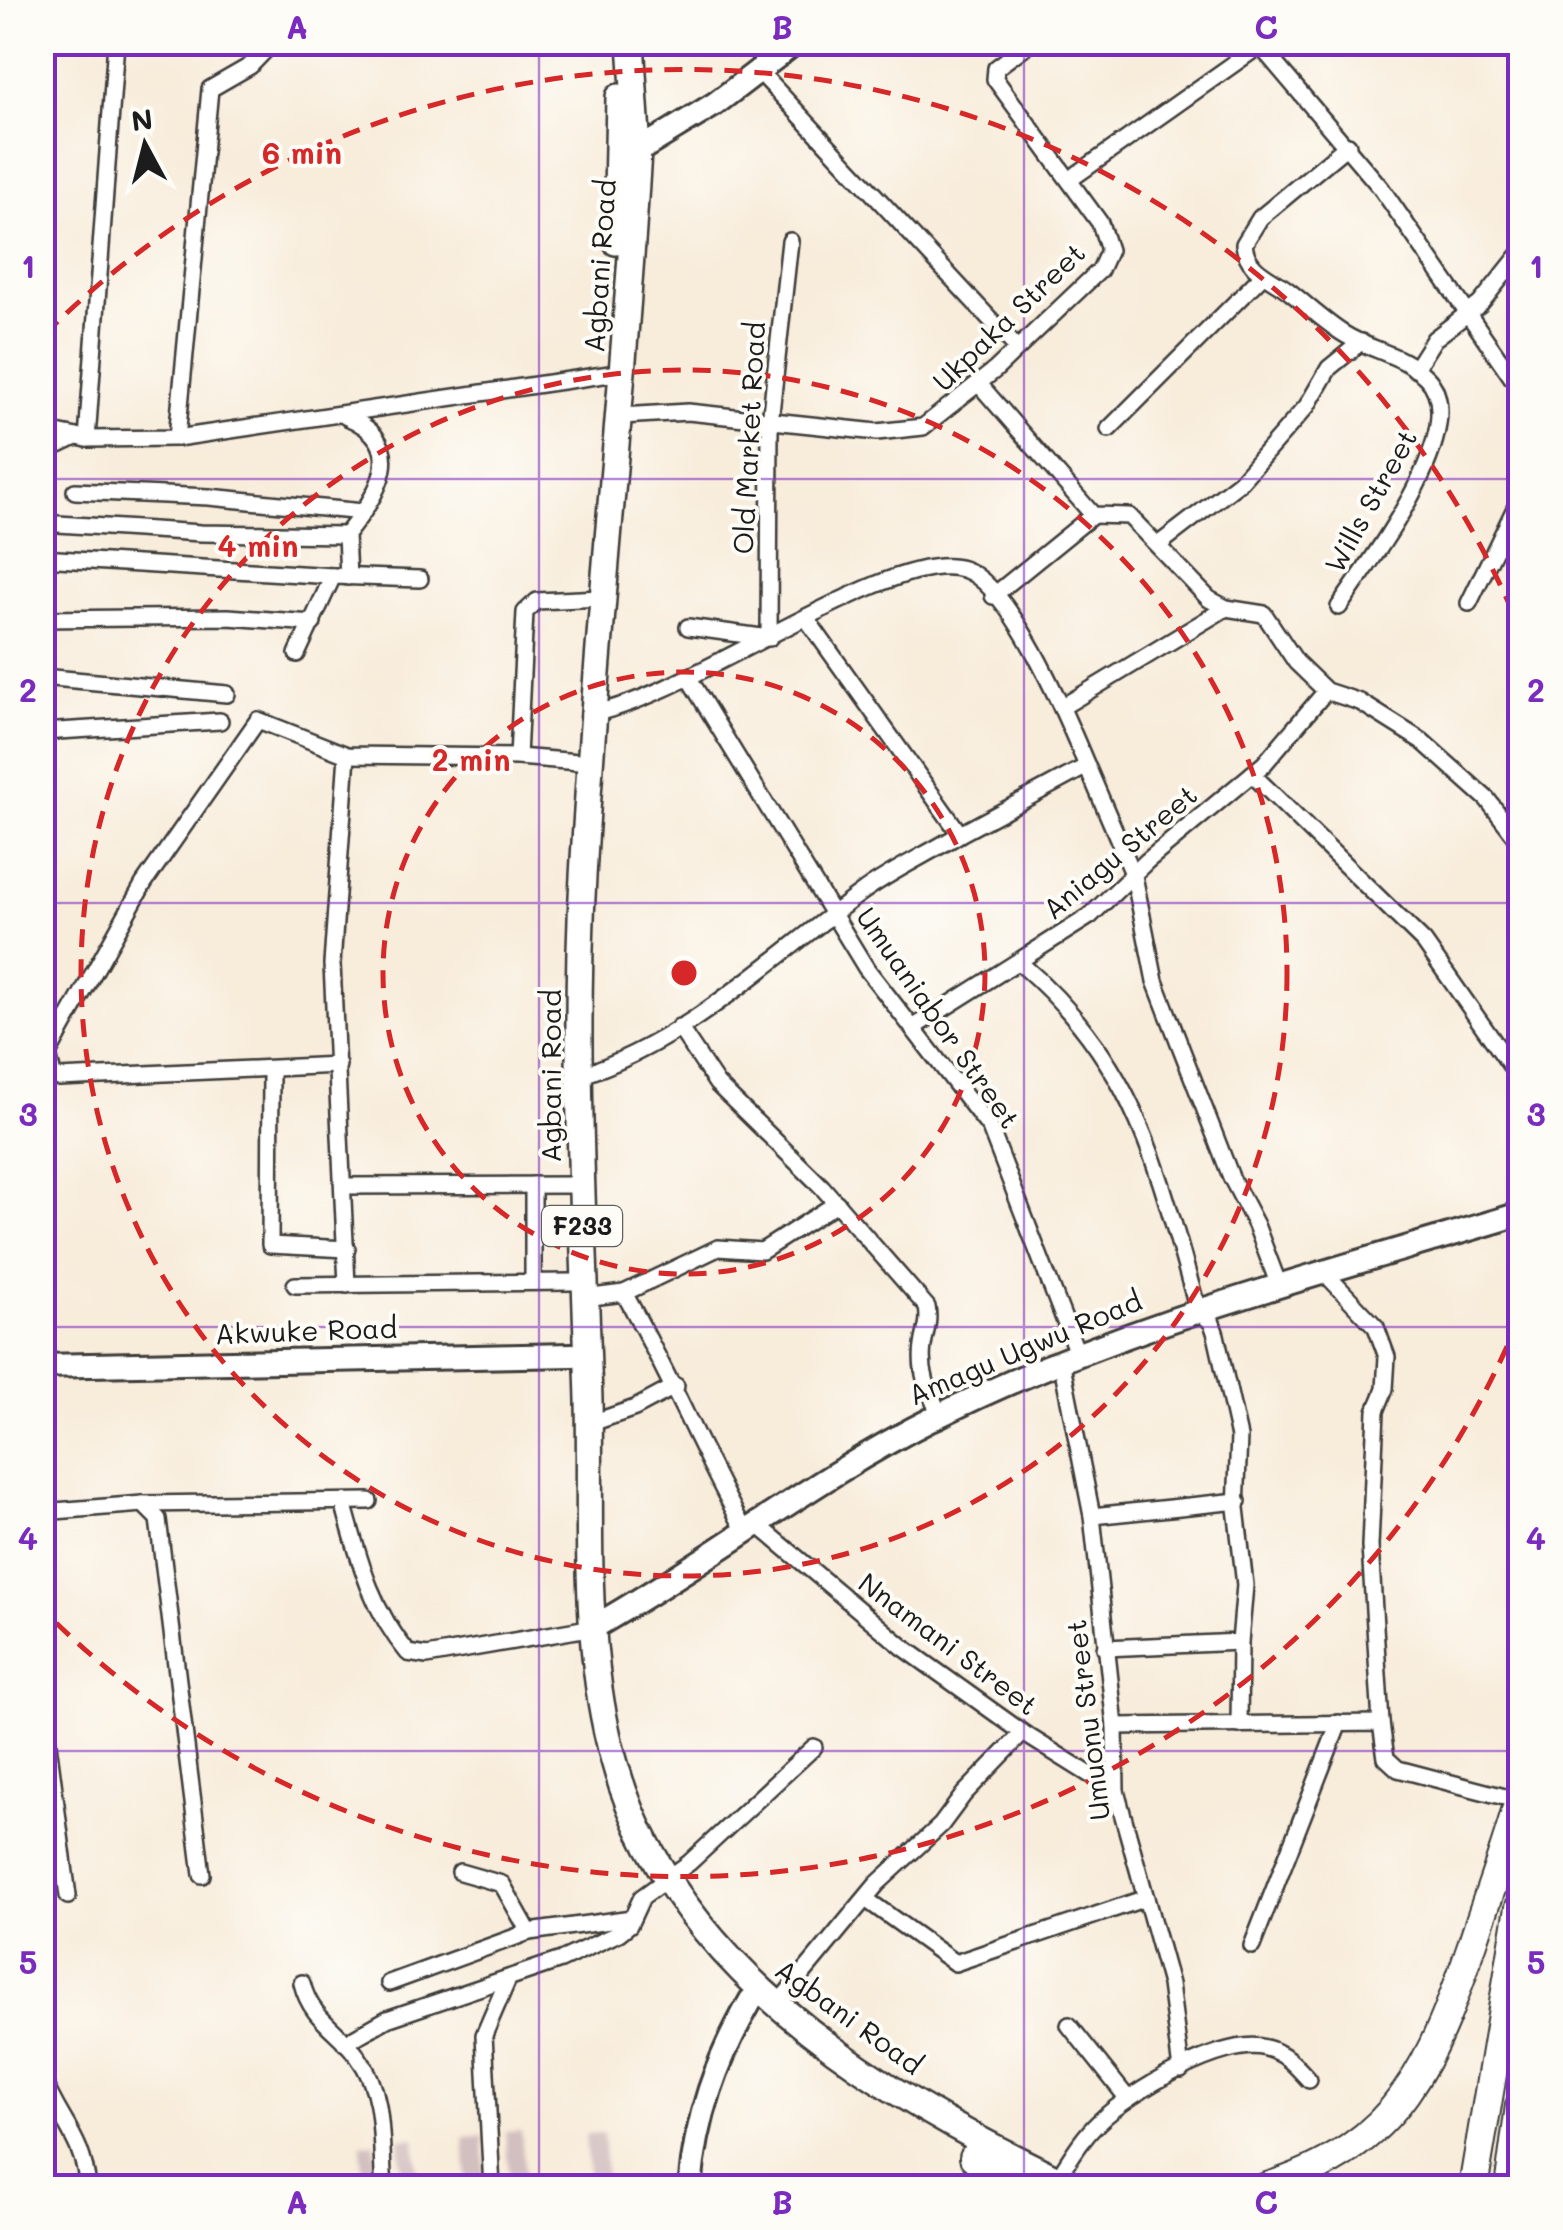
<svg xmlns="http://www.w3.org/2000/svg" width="1563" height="2230" font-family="Mali,sans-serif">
<rect width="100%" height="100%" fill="#fdfcf7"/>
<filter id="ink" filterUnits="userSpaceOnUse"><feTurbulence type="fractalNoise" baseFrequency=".01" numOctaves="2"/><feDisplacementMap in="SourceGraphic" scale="20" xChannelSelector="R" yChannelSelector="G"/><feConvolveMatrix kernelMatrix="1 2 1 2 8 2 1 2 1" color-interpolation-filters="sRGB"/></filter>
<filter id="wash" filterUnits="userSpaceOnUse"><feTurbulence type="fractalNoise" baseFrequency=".0048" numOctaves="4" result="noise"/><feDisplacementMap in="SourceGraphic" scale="40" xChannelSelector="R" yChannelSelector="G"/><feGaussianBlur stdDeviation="2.25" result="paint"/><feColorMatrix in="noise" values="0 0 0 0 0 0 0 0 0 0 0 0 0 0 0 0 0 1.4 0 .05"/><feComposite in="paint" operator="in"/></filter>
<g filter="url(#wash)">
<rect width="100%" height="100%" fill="#f8ecda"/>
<!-- industrial -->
<g fill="#d2bfc0">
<path d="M521 2131 526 2187H510L505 2132Z"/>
<path d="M603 2133 607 2187H589L585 2134Z"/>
<path d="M483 2136 485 2187H467L464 2137Z"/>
<path d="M415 2138 419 2187H403L399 2139Z"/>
<path d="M375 2143 378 2187H363L361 2144Z"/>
</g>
</g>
<g filter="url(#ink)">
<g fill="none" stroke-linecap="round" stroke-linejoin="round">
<defs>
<g id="street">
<path d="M1257 42 1381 188 1520 389"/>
<path d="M758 70 1017 348"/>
<path d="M1069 180 1259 46"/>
<path d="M1415 369 1434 339 1480 304 1520 254"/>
<path d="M979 384 1093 515 1129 516 1209 599 1226 608 1264 614 1296 662 1326 691 1360 702 1422 741 1487 799 1520 842"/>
<path d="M345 416C412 444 378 494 346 535L348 577"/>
<path d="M621 416 688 412 877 432 923 427 995 370 1100 270 1109 250 1100 223 995 79 996 68 1031 42"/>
<path d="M1109 429 1262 276"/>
<path d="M42 430 87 439 177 438 610 374 623 377"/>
<path d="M177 438 210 89 250 66 273 42"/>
<path d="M87 439 116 42"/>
<path d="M42 453 76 437"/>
<path d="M75 491 209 497 363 512"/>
<path d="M42 523 201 533 346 535"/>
<path d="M1158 545 1239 483 1307 406 1329 368 1361 342"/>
<path d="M42 558 333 576"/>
<path d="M993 596 1093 515"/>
<path d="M1469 603 1520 498"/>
<path d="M1339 607C1368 563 1476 426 1426 377 1404 355 1369 350 1344 334 1325 322 1308 306 1290 292 1272 277 1247 272 1244 244L1260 218 1348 145"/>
<path d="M42 619 228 617 313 623"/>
<path d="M688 627 769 638 770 422 790 241"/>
<path d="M297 654 333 576 420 579"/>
<path d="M42 677 227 694"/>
<path d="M690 680 866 968 990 1128 1077 1353"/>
<path d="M1062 707 1226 608"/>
<path d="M589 714C685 700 891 546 963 569 1012 584 1068 721 1087 766L960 834"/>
<path d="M42 732 220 721"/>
<path d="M347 755 332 964 347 1285"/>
<path d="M518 757 525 612 537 601 601 598"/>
<path d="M1087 766 1134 876 1155 981 1231 1177 1256 1225 1278 1283"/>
<path d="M1252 774 1424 942 1520 1079"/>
<path d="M1020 963C1138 1064 1157 1168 1198 1310L1212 1323 1216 1335 1239 1437 1236 1508 1245 1585 1240 1642 1105 1648"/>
<path d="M679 1027 717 1084 822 1187 927 1307C930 1323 925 1331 923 1346 919 1372 929 1392 940 1415"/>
<path d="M914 1027 1090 916 1147 861 1264 764 1326 691"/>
<path d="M338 1065 59 1078 53 1075 48 1054 144 883 258 720 347 755 518 757 591 763"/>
<path d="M271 1071 270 1245 347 1249"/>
<path d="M579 1076C687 1042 771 958 861 893 892 870 928 854 960 834L806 618"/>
<path d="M533 1185V1282"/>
<path d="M344 1186 581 1185"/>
<path d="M1323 1271 1376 1327 1387 1357 1385 1389 1376 1411 1370 1546 1381 1723"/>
<path d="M295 1285 572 1282"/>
<path d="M624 1293C668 1371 702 1453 745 1531"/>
<path d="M584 1298 624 1293 718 1248 762 1251 837 1203"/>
<path d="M1061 1360 1092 1516 1115 1726 1116 1791 1170 1984 1181 2070"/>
<path d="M589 1424 635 1408 676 1386"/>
<path d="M343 1502C359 1559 370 1607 408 1653L427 1656 594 1627"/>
<path d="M143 1504 158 1519 202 1875"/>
<path d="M42 1512 143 1504 369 1501"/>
<path d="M1092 1516 1238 1501"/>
<path d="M758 1525 903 1647 1023 1733 1116 1791"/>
<path d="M42 1698 68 1896"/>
<path d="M1239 1725 1240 1642"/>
<path d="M1115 1726 1381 1723 1386 1758 1398 1769 1520 1801"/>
<path d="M460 1872 502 1884 529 1932"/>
<path d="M867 1900 955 1963 1146 1898"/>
<path d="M1252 1946 1339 1723"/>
<path d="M302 1983C311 2020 338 2029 358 2057 386 2094 380 2144 384 2188"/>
<path d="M389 1983 529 1932 632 1918"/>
<path d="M776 2006 877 1884 941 1825 964 1794 1023 1733"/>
<path d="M1069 2025 1128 2099"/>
<path d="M345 2043 387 2019 561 1960 619 1933 629 1925 642 1897 689 1863 814 1747"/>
<path d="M42 2077C59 2122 83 2136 88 2188"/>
<path d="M1057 2179C1070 2159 1081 2139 1099 2122 1129 2093 1224 2036 1266 2048 1286 2053 1296 2066 1309 2080"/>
<path d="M492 2188 484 2035 508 1979"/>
</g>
<g id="secondary">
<path d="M623 152 638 151 715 104 796 42"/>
<path d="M42 1366 573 1355"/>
<path d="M594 1627C710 1561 816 1477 936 1417 1122 1324 1322 1274 1520 1214"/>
<path d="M690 2188C696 2117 716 2061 751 2000"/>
</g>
<g id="primary">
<path d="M631 42 638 151C624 394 596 634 583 877 573 1051 584 1226 589 1400 592 1547 576 1713 648 1846 737 2011 912 2110 1076 2188"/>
<path d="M616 242 619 97"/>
</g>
<g id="highway">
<path d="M974 2157 1012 2188"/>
<path d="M1075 2186 1081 2188"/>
<path d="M1264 2188C1402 2146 1433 2061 1475 1936 1490 1890 1508 1844 1520 1797"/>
<path d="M1473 2188 1520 1907"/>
<path d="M1509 2188 1520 2106"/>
</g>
</defs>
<!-- street casing -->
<use href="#street" stroke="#3d3b38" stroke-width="20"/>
<!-- secondary casing -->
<use href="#secondary" stroke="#3d3b38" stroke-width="28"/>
<!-- primary casing -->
<use href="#primary" stroke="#3d3b38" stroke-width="30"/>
<!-- highway casing -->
<use href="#highway" stroke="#3d3b38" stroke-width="32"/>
<!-- street -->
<use href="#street" stroke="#fff" stroke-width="15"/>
<!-- secondary -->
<use href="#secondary" stroke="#fff" stroke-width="22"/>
<!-- primary -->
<use href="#primary" stroke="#fff" stroke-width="25"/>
<!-- highway -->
<use href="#highway" stroke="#fff" stroke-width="28"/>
</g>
</g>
<!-- grid -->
<path fill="none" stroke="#7b2cbf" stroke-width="2.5" stroke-opacity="0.55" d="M539 42V2188M1024 42V2188M42 479H1520M42 903H1520M42 1327H1520M42 1751H1520"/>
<!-- distance rings -->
<g fill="none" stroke="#d62828" stroke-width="5" stroke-dasharray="18 12">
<circle cx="684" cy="973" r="301"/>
<circle cx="684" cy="973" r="603"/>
<path d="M1519 1319A904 904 0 0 1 45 1612M45 334A904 904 0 0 1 1519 627"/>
</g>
<g text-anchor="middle" stroke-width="8" stroke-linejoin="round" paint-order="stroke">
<!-- shield labels -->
<rect fill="#fdfcf7" stroke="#605f5e" stroke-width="2.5" x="542" y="1206" width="80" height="40" rx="8"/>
<g font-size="25" font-weight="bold" fill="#1c1c1c">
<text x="582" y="1235">F233</text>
</g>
<!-- street labels -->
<g font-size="28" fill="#1c1c1c" stroke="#fdfcf7">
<text transform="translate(600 266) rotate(-86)" y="10">Agbani Road</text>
<text transform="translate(1009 317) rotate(-44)" y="10">Ukpaka Street</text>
<text transform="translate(749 438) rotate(-87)" y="10">Old Market Road</text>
<text transform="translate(1371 501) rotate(-61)" y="10">Wills Street</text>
<text transform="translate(1120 852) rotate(-40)" y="10">Aniagu Street</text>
<text transform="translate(938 1018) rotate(55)" y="10">Umuaniabor Street</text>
<text transform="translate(551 1076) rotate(-90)" y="10">Agbani Road</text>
<text transform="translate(306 1331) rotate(-2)" y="10">Akwuke Road</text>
<text transform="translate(1025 1348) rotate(-23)" y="10">Amagu Ugwu Road</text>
<text transform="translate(948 1644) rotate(37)" y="10">Nnamani Street</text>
<text transform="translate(1088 1720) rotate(-97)" y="10">Umuonu Street</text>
<text transform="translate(849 2017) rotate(36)" y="10">Agbani Road</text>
</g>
</g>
<circle cx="684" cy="973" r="15" fill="#d62828" stroke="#fdfcf7" stroke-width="5"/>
<g font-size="30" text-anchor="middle" font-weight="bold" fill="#d62828" stroke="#fdfcf7" stroke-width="8" stroke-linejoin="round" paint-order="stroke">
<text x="302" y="164">6 min</text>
<text x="258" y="557">4 min</text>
<text x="471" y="771">2 min</text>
</g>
<!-- margin -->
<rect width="1563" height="2230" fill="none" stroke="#fdfcf7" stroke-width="110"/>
<!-- north arrow -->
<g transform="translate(145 145) rotate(353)" stroke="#fdfcf7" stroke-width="8" paint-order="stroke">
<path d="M0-8L18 38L0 25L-18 38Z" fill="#1c1c1c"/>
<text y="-15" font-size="28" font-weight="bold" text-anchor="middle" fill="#1c1c1c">N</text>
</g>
<rect x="55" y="55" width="1453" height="2120" fill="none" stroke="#7b2cbf" stroke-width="4"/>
<g font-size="32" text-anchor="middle" font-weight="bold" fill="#7b2cbf">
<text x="297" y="39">A</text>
<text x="782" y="39">B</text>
<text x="1266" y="39">C</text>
<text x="28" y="278">1</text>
<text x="1536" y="278">1</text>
<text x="28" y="702">2</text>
<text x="1536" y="702">2</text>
<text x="28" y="1126">3</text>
<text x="1536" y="1126">3</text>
<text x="28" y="1550">4</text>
<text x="1536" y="1550">4</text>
<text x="28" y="1974">5</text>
<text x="1536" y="1974">5</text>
<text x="297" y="2214">A</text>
<text x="782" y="2214">B</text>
<text x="1266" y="2214">C</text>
</g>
</svg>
